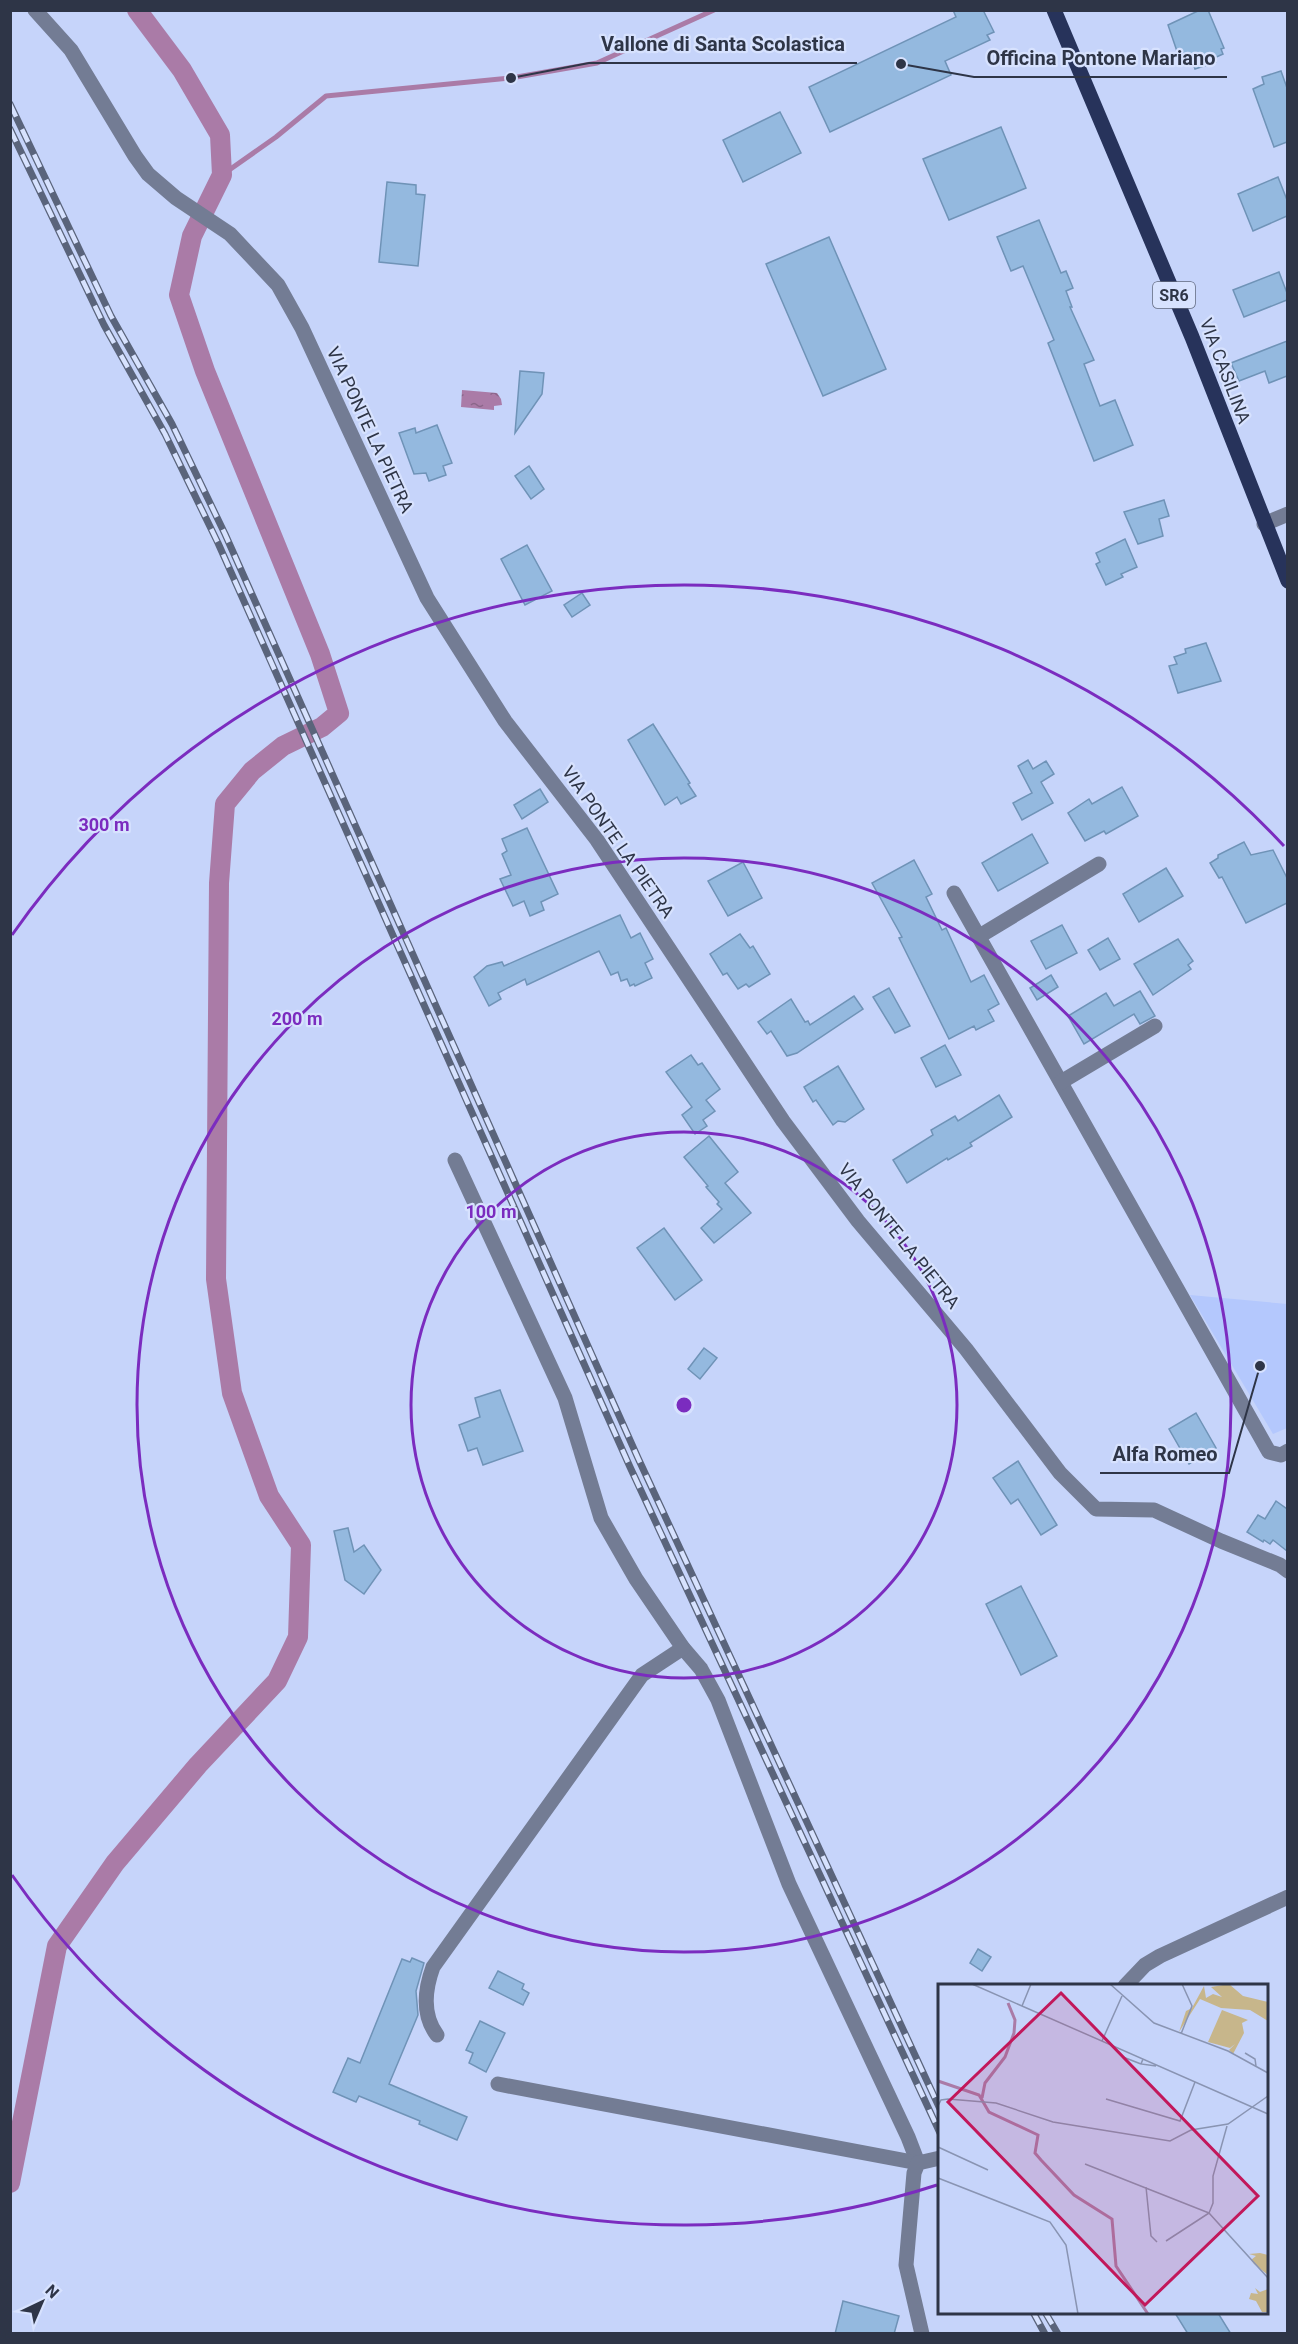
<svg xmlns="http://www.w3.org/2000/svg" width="1298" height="2344" font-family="Roboto,sans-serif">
<defs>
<pattern id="water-ripples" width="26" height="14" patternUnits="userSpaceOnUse" patternTransform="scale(1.5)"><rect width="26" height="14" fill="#aa7ba7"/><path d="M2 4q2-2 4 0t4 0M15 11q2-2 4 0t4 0" fill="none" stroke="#8b668a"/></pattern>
</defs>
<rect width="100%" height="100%" fill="#c6d4fa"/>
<!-- built -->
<path fill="#b4c8fd" d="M1190 1295 1287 1304V1428L1273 1434Z"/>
<!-- water -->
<path fill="url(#water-ripples)" d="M462 390 497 393 501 399 502 405 494 406V410L461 407Z"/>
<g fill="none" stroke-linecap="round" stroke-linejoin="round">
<!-- stream -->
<path stroke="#aa7ba7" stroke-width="5" d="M222 175 276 137 326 96 511 78 597 63 714 10"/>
<!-- canal -->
<path stroke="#aa7ba7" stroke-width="20" d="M10 2183 57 1946 115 1863 198 1765 277 1681 298 1637 301 1545 269 1496 232 1393 216 1279 219 883 225 804 252 771 283 746 322 727 339 713 320 654 205 371 179 295 192 236 222 175 220 135 182 70 137 10"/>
</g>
<!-- building -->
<g fill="#94b9df" stroke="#6f93b7" stroke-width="1.5">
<path d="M953 10H983L994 32 987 35 990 40 945 61 951 75 830 132 809 87 956 17Z"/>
<path d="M1200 10H1208L1224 48 1221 49 1223 54 1214 58 1216 62 1195 69 1192 60 1181 63 1168 25Z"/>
<path d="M1281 71 1287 88V142L1274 147 1253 89 1264 84 1262 77Z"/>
<path d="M780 112 801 153 743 182 723 140Z"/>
<path d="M1001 127 1026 188 949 220 923 159Z"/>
<path d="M1278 177 1287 200V216L1253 231 1238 194Z"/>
<path d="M387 182 416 185V194L425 195 418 266 379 262Z"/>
<path d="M1039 220 1061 273 1066 271 1073 288 1066 291 1072 307H1070L1094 360 1084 364 1100 406 1115 400 1133 445 1094 461 1048 343 1054 340 1023 266 1011 271 997 237Z"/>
<path d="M829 237 886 369 823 396 766 264Z"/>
<path d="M1279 272 1287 293V300L1244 317 1233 290Z"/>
<path d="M1287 341V376L1269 383 1265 371 1239 381 1231 363Z"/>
<path d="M520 371 544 373 542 394 515 433Z"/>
<path d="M437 425 452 463 443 466 446 475 429 481 426 473 414 474 399 433 415 428 416 433Z"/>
<path d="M529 466 544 489 531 499 515 476Z"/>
<path d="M1164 500 1169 516 1159 519 1163 536 1138 544 1124 512Z"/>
<path d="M1125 539 1137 567 1121 574 1123 577 1106 585 1096 564 1100 562 1096 553Z"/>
<path d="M527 545 552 591 525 605 501 559Z"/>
<path d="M582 593 590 605 572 617 564 605Z"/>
<path d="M1206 643 1221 681 1178 693 1169 666 1177 664 1174 657 1186 653 1185 649Z"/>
<path d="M653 724 690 783 688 784 696 796 681 804 677 797 665 805 628 740Z"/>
<path d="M1028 760 1033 769 1046 761 1054 774 1041 782 1053 803 1022 820 1013 803 1032 793 1018 766Z"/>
<path d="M1122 787 1138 816 1106 834 1104 831 1085 841 1068 813 1089 799 1092 804Z"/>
<path d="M540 789 548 802 522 819 514 805Z"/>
<path d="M527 828 558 894 541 902 544 910 530 916 524 901 513 906 500 879 511 875 502 854 507 851 502 839Z"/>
<path d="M1032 834 1048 863 998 891 982 863Z"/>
<path d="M1244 842 1251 855 1273 850 1287 878V903L1246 923 1222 877 1219 878 1210 863 1218 858V855Z"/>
<path d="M914 860 932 894 926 897 942 930 946 928 971 982 984 975 999 1004 988 1010 994 1021 976 1030 974 1026 949 1039 899 938 902 937 872 883Z"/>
<path d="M743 862 762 898 728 916 708 881Z"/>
<path d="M1166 868 1183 896 1139 922 1123 894Z"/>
<path d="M620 915 631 938 640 933 653 959 645 963 652 978 635 986 634 984 630 986 627 979 621 981 618 972 611 975 599 951 527 985 525 979 498 993 501 999 489 1006 474 977 487 966 502 962 504 966Z"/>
<path d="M1062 925 1077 953 1046 969 1031 941Z"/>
<path d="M740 934 750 948 753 946 770 974 749 987 746 984 738 989 727 973 723 975 710 954Z"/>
<path d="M1108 938 1120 959 1100 970 1088 950Z"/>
<path d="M1178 939 1193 961 1188 965 1191 969 1153 995 1134 964Z"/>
<path d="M1051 975 1058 987 1037 1000 1030 988Z"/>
<path d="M889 988 910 1026 895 1033 873 997Z"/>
<path d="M1140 991 1155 1016 1140 1024 1134 1014 1084 1044 1068 1016 1106 993 1114 1006Z"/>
<path d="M854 996 863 1009 797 1053 787 1056 771 1031 767 1034 758 1022 791 999 805 1022 808 1021 810 1025Z"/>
<path d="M945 1045 961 1075 936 1087 921 1058Z"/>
<path d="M691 1055 698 1065 702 1063 720 1089 706 1100 715 1111 703 1120 707 1126 695 1134 682 1115 692 1107 666 1072Z"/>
<path d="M838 1066 864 1109 845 1122 838 1121 833 1125 816 1100 813 1102 804 1087Z"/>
<path d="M999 1095 1012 1117 970 1143 972 1146 948 1160 947 1158 907 1183 893 1160 933 1135 931 1130 955 1116 958 1121Z"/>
<path d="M709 1136 738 1172 725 1183 751 1213 714 1243 701 1228 722 1209 717 1204 719 1202 706 1187 708 1186 684 1157Z"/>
<path d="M664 1228 702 1280 675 1300 637 1248Z"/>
<path d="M704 1348 717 1358 700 1379 688 1369Z"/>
<path d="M500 1390 523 1451 483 1465 477 1448 468 1451 459 1425 480 1417 475 1398Z"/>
<path d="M1196 1413 1216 1448 1189 1464 1169 1429Z"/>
<path d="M1018 1461 1057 1525 1041 1535 1018 1499 1011 1504 993 1478Z"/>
<path d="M1276 1501 1287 1509V1551L1273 1540 1270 1544 1264 1540 1263 1542 1247 1532 1258 1515 1265 1519Z"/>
<path d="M348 1528 354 1552 364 1545 381 1570 364 1594 345 1580 334 1531Z"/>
<path d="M1021 1586 1057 1656 1021 1675 986 1604Z"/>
<path d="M978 1949 991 1957 982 1971 970 1963Z"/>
<path d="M412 1958 424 1963 416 1991 418 2015 389 2084 467 2117 457 2140 419 2124 420 2121 359 2096 356 2102 333 2092 348 2058 360 2063 402 1959 410 1962Z"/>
<path d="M498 1971 524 1984 522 1989 529 1993 523 2005 489 1988Z"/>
<path d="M480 2021 505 2033 486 2072 469 2063 473 2053 466 2050Z"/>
<path d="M843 2301 899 2316 894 2334H835Z"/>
<path d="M1175 2313H1218L1231 2334H1188Z"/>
</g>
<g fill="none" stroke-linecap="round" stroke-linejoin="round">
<!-- minor -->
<g stroke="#737c94" stroke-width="15">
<path d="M35 10 71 50 135 156 148 174 176 198 230 234 278 285 302 328 427 598 505 721 597 840 783 1121 858 1221 966 1349 1060 1473 1096 1509 1154 1510 1221 1541 1280 1565 1288 1571"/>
<path d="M1264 524 1288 514"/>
<path d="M954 893 1269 1452 1281 1455 1288 1451"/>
<path d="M978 937 1099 864"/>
<path d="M1061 1082 1155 1026"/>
<path d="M455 1160 565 1398 601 1518 636 1579 683 1648 701 1669 718 1700 789 1884 908 2137 918 2163"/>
<path d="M1125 1986 1145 1965 1160 1956 1288 1897"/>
<path d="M437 2035C422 2015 425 1989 433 1967L642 1675 683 1648"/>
<path d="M498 2084 918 2163"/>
<path d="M922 2334 906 2265 914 2173 918 2163 940 2158"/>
</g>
<!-- major -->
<path stroke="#27335b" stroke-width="15" d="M1054 10 1192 337 1288 581"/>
<defs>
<g id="rail">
<path d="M10 104 111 316 172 424 225 534 638 1458 940 2109"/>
<path d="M10 129 104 325 165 434 218 543 630 1467 940 2133"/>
<path d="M1033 2312 1045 2334"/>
<path d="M1045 2312 1058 2334"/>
</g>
</defs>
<!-- rail casing -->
<use href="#rail" stroke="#5a647b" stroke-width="7"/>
<!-- rail -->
<use href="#rail" stroke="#d7e2fe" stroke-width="4.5" stroke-dasharray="14" stroke-linecap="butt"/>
</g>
<!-- distance rings -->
<g fill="none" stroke="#7b2cbf" stroke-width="3">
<circle cx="684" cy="1405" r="273"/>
<circle cx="684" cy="1405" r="547"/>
<path d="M937 2185A820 820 0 0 1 12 1875M12 935A820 820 0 0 1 1284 846"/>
</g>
<g text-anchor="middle" stroke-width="4.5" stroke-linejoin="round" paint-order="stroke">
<!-- shield labels -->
<rect fill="#d7e2fe" stroke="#61697e" stroke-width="1.5" x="1153" y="282" width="42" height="26" rx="4.5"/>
<g font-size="16" font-weight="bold" fill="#2e3547">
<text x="1174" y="301">SR6</text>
</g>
<!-- street labels -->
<g font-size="18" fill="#2e3547" stroke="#d7e2fe">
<text transform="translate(1225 371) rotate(69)" y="6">VIA CASILINA</text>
<text transform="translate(370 430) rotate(65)" y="6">VIA PONTE LA PIETRA</text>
<text transform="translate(618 842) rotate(55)" y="6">VIA PONTE LA PIETRA</text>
<text transform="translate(899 1236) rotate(51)" y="6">VIA PONTE LA PIETRA</text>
</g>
</g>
<!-- overview -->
<g transform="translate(938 1984)">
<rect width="330" height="330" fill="#c6d4fa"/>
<path d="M291 0 305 12 330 18V37L312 26 283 24 262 15 241 48 248 27 254 24 266 2 268 14 275 10 284 13 273 3ZM284 26 310 36 304 39 306 49 295 70 291 66 297 60 292 64 270 58ZM322 269 330 271V291L316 280 313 276 318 272 311 270ZM317 304 322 308 330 305V328H324L318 317 311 315 313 309 320 310Z" fill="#c7b68b"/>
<path fill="none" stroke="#aa7ba7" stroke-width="3" d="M0 97 41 111 51 128 100 151 97 169 103 176 136 211 174 235 178 282 210 330M44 114 47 99 67 73 76 49 77 36 70 19"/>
<path fill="none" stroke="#8994b2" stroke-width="1.5" d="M34 0 330 130M172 0 216 39 290 67 330 89M84 22 93 0M243 50 254 22 244 0M164 57 184 12M307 69 317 75 318 82M185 73 203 80M205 75 203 80 218 82M168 115 242 137 257 98M0 122 3 116 10 115 58 119 115 138 232 157 253 146 290 140 330 112M289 142 275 192V219L271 229 330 294M0 163 50 186M147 180 271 229M0 194 112 238 128 261 140 330M208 203 213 252 219 258M228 257 271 229"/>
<path fill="#c2185b" fill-opacity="0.15" stroke="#c2185b" stroke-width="3" d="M123 9 320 212 207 321 10 118Z"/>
<rect width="330" height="330" fill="none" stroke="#2e3547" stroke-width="3"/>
</g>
<circle cx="684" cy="1405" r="9" fill="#7b2cbf" stroke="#d7e2fe" stroke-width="3"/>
<g font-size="18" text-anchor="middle" font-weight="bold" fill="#7b2cbf" stroke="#d7e2fe" stroke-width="4.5" stroke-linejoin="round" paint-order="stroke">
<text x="104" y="831">300 m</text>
<text x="297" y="1025">200 m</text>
<text x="491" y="1218">100 m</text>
</g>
<!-- callouts -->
<path fill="none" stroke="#2e3547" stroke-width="2" d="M511 78L589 63H857M901 64L974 77H1227M1260 1366L1229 1473H1100"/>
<g fill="#2e3547" stroke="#d7e2fe" stroke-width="2">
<circle cx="511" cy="78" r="6"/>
<circle cx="901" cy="64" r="6"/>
<circle cx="1260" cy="1366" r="6"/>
</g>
<g font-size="20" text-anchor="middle" font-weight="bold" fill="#2e3547" stroke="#d7e2fe" stroke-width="4.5" stroke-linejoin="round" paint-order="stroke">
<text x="723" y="51">Vallone di Santa Scolastica</text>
<text x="1101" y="65">Officina Pontone Mariano</text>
<text x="1165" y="1461">Alfa Romeo</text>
</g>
<!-- border -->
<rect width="1298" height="2344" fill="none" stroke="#2e3547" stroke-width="24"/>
<!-- north arrow -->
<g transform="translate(42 2302) rotate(44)" stroke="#d7e2fe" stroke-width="4.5" paint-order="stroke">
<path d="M0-4.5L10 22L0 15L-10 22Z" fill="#2e3547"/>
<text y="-9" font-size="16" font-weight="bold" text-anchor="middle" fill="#2e3547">N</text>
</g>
</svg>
